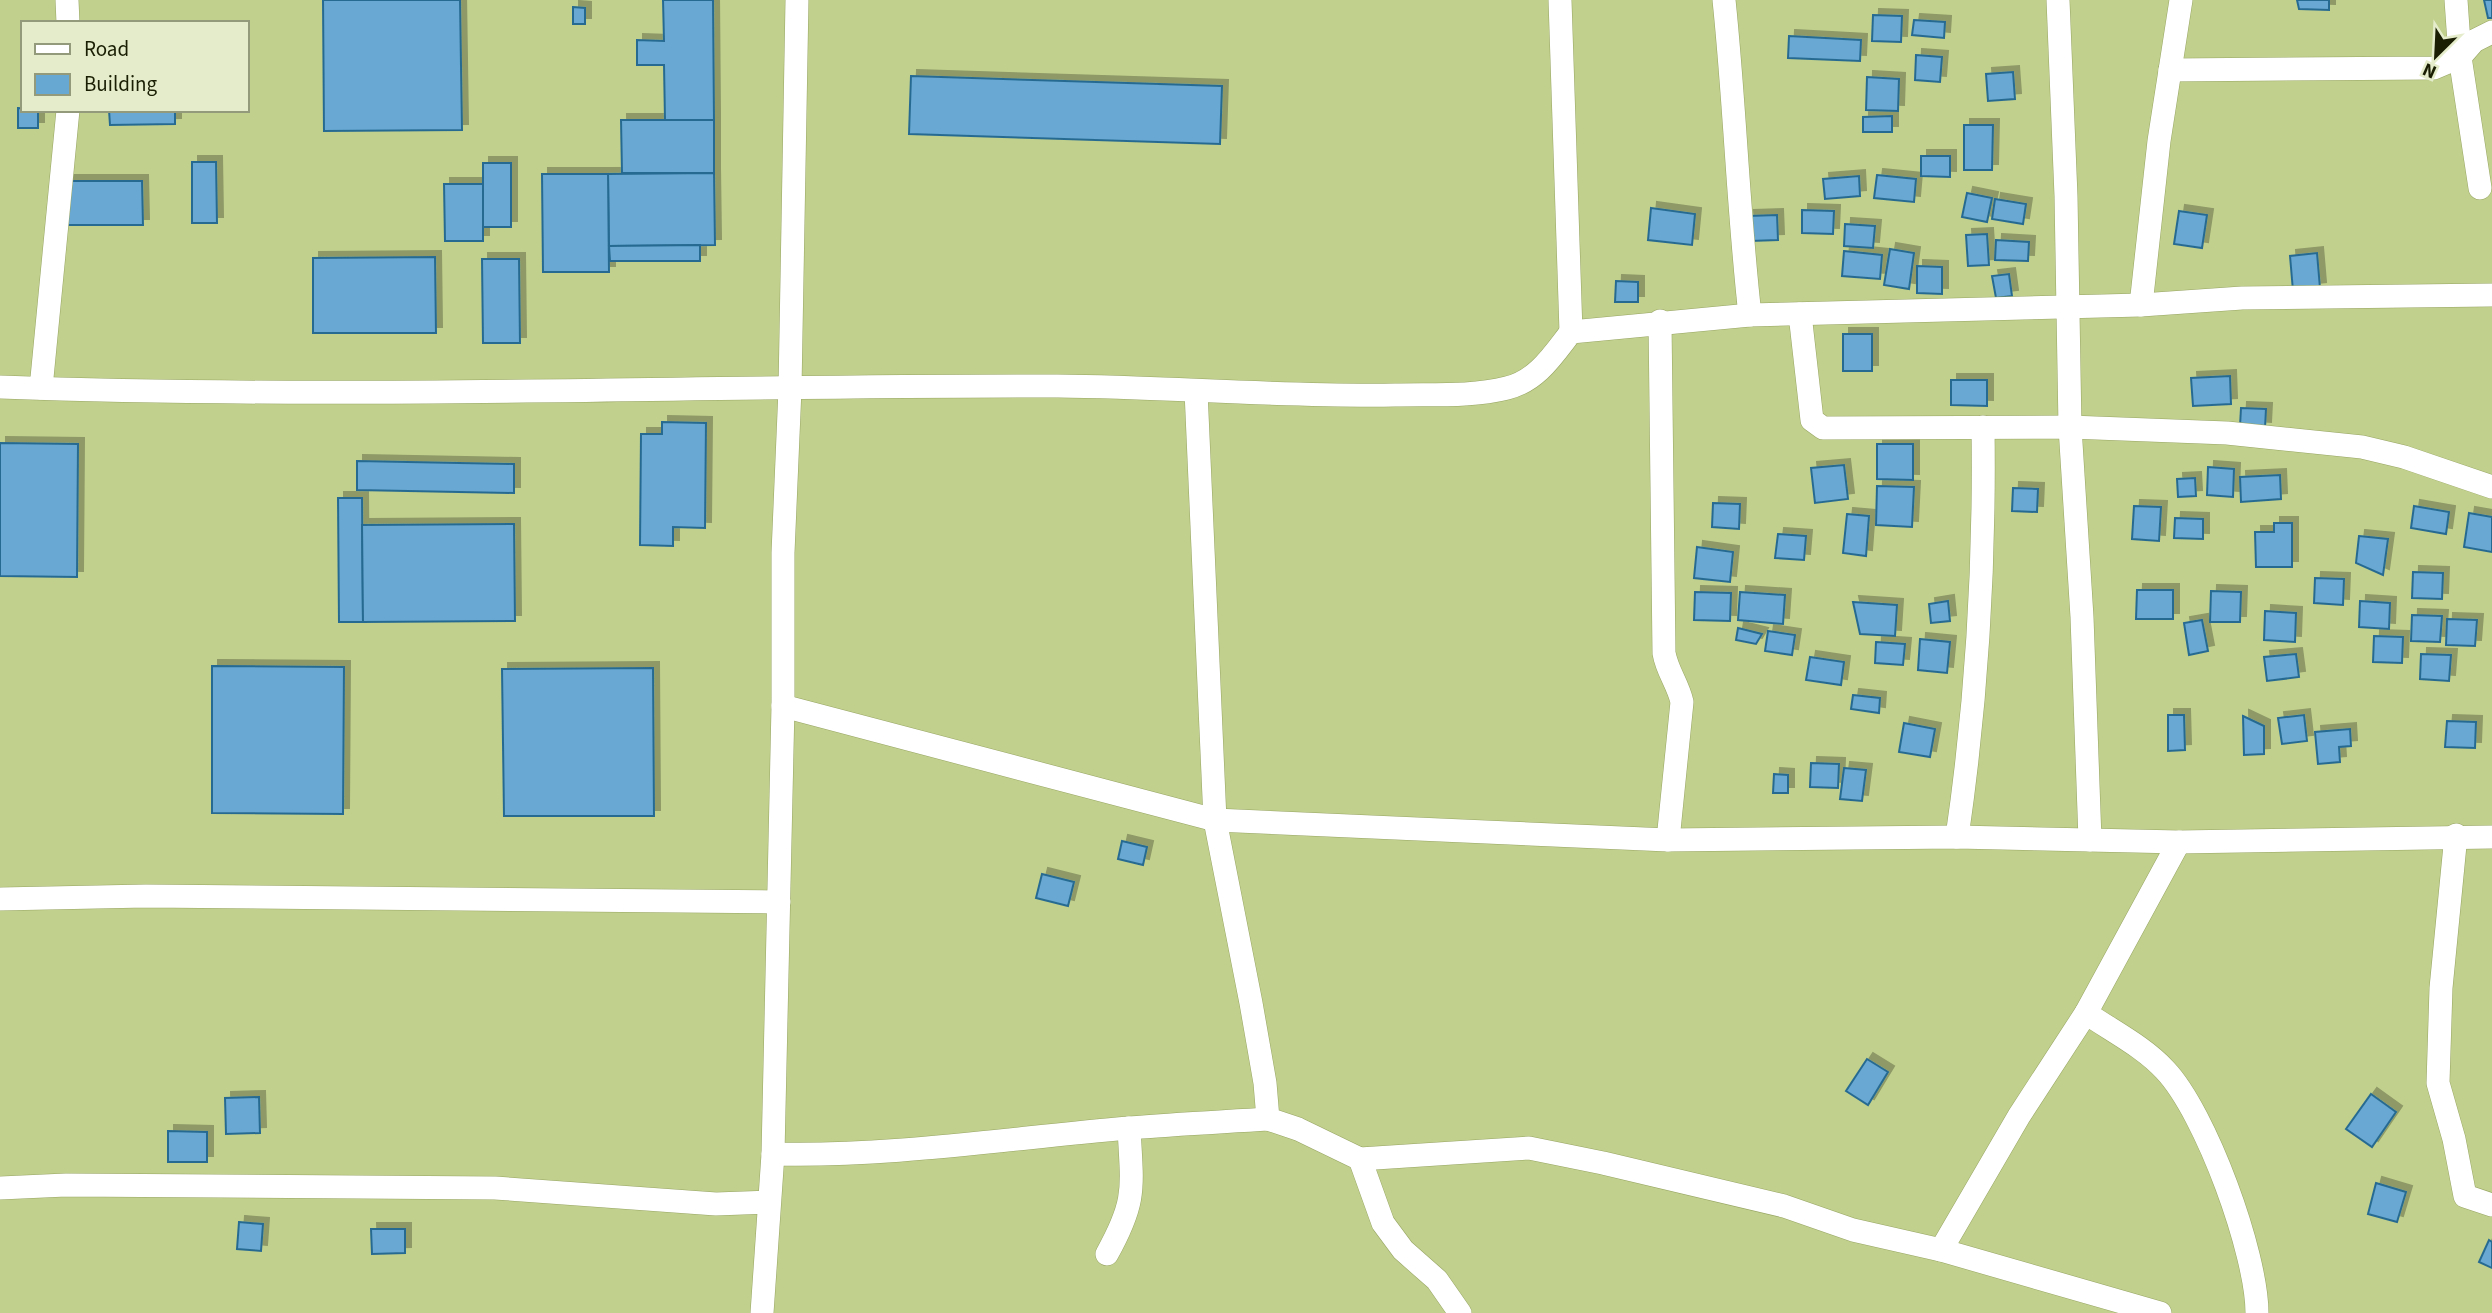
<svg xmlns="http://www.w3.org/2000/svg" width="2492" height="1313" font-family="'Source Sans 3',sans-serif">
<defs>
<filter id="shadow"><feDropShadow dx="6" dy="-6" stdDeviation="0" flood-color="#0004"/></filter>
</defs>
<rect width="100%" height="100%" fill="#c1d08c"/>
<!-- building -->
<g fill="#67a8d2" stroke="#286b92" stroke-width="2" filter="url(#shadow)">
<path d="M323 0H460L462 130 324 131Z"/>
<path d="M663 0H713L714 120H665L664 65H637V40L664 41Z"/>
<path d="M2297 0H2329V10L2299 9Z"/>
<path d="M2484 0H2492V18H2488Z"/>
<path d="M573 7 585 8V24H573Z"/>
<path d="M1873 15 1902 16 1901 42 1872 41Z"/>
<path d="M1914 20 1945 22 1944 38 1912 35Z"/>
<path d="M1789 36 1861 40 1860 61 1788 58Z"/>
<path d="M1916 55 1942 57 1940 82 1915 80Z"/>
<path d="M2013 72 2015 99 1988 101 1986 74Z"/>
<path d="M911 76 1222 86 1220 144 909 134Z"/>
<path d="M1867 77 1899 79 1898 111 1866 110Z"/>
<path d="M18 108 38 110V128H18Z"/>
<path d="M109 110H175V124L110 125Z"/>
<path d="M1892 116V132H1863V117Z"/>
<path d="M621 120H714V173H622Z"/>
<path d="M1964 125H1993L1992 170H1964Z"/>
<path d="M1921 156H1950V177L1921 176Z"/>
<path d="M192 162H216L217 223H192Z"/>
<rect x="483" y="163" width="28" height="64"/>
<path d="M714 173 715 245 609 246 608 174Z"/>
<path d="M542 174H608L609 272H543Z"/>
<path d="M1877 175 1916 179 1914 202 1874 198Z"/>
<path d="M1859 176 1860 196 1825 199 1823 179Z"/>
<path d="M65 181H142L143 225H66Z"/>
<path d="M444 184H483V241H445Z"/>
<path d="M1967 193 1992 198 1987 222 1962 217Z"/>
<path d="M1995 199 2026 204 2023 224 1992 219Z"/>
<path d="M1651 208 1695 214 1692 245 1648 240Z"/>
<path d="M1802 210 1834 211 1833 234 1802 233Z"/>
<path d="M2179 211 2207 215 2202 248 2174 244Z"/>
<path d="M1777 215 1778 240 1750 241 1748 216Z"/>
<path d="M1845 224 1875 226 1873 248 1844 246Z"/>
<path d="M1987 234 1989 265 1968 266 1966 235Z"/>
<path d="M1996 240 2029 242 2028 261 1995 260Z"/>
<path d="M700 245V261H610L609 246Z"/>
<path d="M1890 249 1914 253 1909 289 1884 285Z"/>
<path d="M1844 251 1882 255 1880 279 1842 276Z"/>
<path d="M2317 253 2320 288 2293 291 2290 256Z"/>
<path d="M435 257 436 333H313V258Z"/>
<path d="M482 259H519L520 343H483Z"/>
<path d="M1917 266 1942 267V294L1917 293Z"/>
<path d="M2009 274 2012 296 1996 298 1992 276Z"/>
<path d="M1616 281 1638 282V302H1615Z"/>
<rect x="1843" y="334" width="29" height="37"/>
<path d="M2230 376 2231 404 2193 406 2191 378Z"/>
<path d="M1951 380H1987V406L1951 405Z"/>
<path d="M2241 408 2266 409 2265 428 2240 426Z"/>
<path d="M662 422 706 423 705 528 673 527V546L640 545 641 434H662Z"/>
<path d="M0 443 78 444 77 577 0 576Z"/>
<path d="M1877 444H1913V480L1877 479Z"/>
<path d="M357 461 514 464V493L357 490Z"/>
<path d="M1844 465 1848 499 1815 503 1811 468Z"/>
<path d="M2208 467 2234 469 2233 497 2207 495Z"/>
<path d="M2280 475 2281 499 2241 502 2240 477Z"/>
<path d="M2195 478 2196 496 2178 497 2177 479Z"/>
<path d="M1877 486 1914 487 1912 527 1876 525Z"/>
<path d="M2013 488 2038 489 2037 512 2012 511Z"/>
<path d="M338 498H362L363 622H339Z"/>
<path d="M1713 503 1740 504 1739 529 1712 527Z"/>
<path d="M2134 506 2161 507 2159 541 2132 539Z"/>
<path d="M2414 506 2449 512 2446 534 2411 528Z"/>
<path d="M2469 513 2492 517V552L2464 547Z"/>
<path d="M1847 514 1869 516 1866 556 1843 553Z"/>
<path d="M2175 518 2203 519V539L2174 538Z"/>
<path d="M2274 523H2292V567H2256L2255 532H2274Z"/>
<path d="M514 524 515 621 363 622 362 525Z"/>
<path d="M1778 534 1806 536 1804 560 1775 558Z"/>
<path d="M2359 536 2388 539 2383 575 2356 563Z"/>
<path d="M1697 547 1733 552 1730 582 1694 578Z"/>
<path d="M2413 572 2443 573 2442 599 2412 598Z"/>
<path d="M2315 578 2344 579 2343 605 2314 603Z"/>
<path d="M2137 590H2173V619H2136Z"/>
<path d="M2211 591 2241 592 2240 622H2210Z"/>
<path d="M1695 592 1731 593 1730 621 1694 620Z"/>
<path d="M1740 592 1785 595 1783 624 1738 620Z"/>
<path d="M1948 601 1950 621 1931 623 1929 604Z"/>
<path d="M2360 601 2390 603 2389 629 2359 627Z"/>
<path d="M1853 602 1897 605 1895 636 1860 634Z"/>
<path d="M2265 611 2296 613 2295 642 2264 640Z"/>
<path d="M2412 615 2442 616 2440 642 2411 641Z"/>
<path d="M2447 619 2477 620 2475 646 2446 645Z"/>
<path d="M2202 620 2208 651 2189 655 2184 623Z"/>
<path d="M1738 628 1762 634 1756 644 1736 640Z"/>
<path d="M1768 631 1795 635 1792 655 1765 651Z"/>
<path d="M2374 636 2403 637 2402 663 2373 662Z"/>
<path d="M1920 639 1950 642 1947 673 1918 670Z"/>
<path d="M1876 642 1905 644 1903 665 1875 663Z"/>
<path d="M2296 654 2299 677 2267 681 2264 657Z"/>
<path d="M2421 654 2451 655 2449 681 2420 679Z"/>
<path d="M1810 657 1844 662 1841 685 1806 680Z"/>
<path d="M212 666 344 667 343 814 212 813Z"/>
<path d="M653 668 654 816H504L502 669Z"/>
<path d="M1853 695 1880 698 1879 713 1851 709Z"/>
<path d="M2168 715H2184L2185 750 2168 751Z"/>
<path d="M2304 715 2307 741 2282 744 2278 718Z"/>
<path d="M2243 716 2264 726V754L2244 755Z"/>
<path d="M2447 721 2476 722 2475 748 2445 747Z"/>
<path d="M1904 723 1935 729 1930 757 1899 752Z"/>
<path d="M2350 729 2351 746 2339 747 2340 762 2318 764 2315 732Z"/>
<path d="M1811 763 1839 764 1838 788 1810 787Z"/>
<path d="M1844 768 1866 770 1862 801 1840 799Z"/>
<path d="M1774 774 1788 775V793H1773Z"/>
<path d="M1122 841 1147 847 1143 865 1118 859Z"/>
<path d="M1042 874 1074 882 1068 906 1036 898Z"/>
<path d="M1867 1059 1888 1072 1868 1105 1846 1091Z"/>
<path d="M2371 1094 2396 1112 2372 1147 2346 1129Z"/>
<path d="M259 1097 260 1133 226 1134 225 1098Z"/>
<path d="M168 1131 207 1132V1162H168Z"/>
<path d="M2376 1183 2406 1192 2397 1222 2368 1214Z"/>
<path d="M239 1222 263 1224 261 1251 237 1249Z"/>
<path d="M371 1229H405V1253L372 1254Z"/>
<path d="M2489 1240 2492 1242V1268L2479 1262Z"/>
</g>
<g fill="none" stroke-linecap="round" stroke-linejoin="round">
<defs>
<g id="minor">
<path d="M67 0 68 23"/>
<path d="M1560 0 1571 332"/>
<path d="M1724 0C1735 105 1738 210 1750 315"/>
<path d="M2058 0 2066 196 2070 427 2082 617 2090 840"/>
<path d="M2456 0 2460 57 2480 188"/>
<path d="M2170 70 2434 68 2460 57 2474 41 2492 32"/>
<path d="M2141 305 2159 141 2181 0"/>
<path d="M1800 314 1812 420 1823 428 2070 427 2227 433 2362 447 2404 457 2492 487"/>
<path d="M1660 321 1664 653C1667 671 1678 684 1682 702L1668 840"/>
<path d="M0 387C353 400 705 385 1058 386 1170 387 1282 397 1395 395 1431 394 1471 397 1507 388 1537 381 1553 355 1571 332L1750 315 2141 305 2242 298 2492 295"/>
<path d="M41 388 68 110"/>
<path d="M1196 391 1215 820 1251 1003 1265 1083 1268 1119 1298 1129 1360 1159 1529 1148 1603 1163 1784 1206 1853 1230 1941 1250 2160 1313"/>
<path d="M783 706 1215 820 1668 840 1957 837 2179 842 2492 837"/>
<path d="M2456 835 2441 988 2438 1083 2454 1139 2465 1196 2492 1205"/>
<path d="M1957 837C1977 700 1985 565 1983 427"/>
<path d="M0 899 146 896 779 902"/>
<path d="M2086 1013C2112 1031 2144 1047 2165 1070 2206 1113 2257 1254 2257 1313"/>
<path d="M773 1154C892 1157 1010 1138 1129 1128 1175 1124 1221 1122 1268 1119"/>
<path d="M1360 1159 1383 1223 1403 1250 1437 1280 1460 1313"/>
<path d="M0 1188 66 1185 495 1188 716 1204 769 1202"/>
<path d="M1941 1250 2019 1116 2086 1013 2179 842"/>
<path d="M1107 1254C1137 1200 1132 1188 1129 1128"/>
<path d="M762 1313 773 1154 783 706V553L790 389 797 0"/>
</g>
</defs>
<!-- minor casing -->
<use href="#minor" stroke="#97a563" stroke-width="24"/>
<!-- minor -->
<use href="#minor" stroke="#fff" stroke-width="23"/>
</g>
<!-- legend -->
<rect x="21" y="21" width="228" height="91" fill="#e4eccb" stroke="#939a7b" stroke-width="2"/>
<rect x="35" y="44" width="35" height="10" fill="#ffffff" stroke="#939a7b" stroke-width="2"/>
<text x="84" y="56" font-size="21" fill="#1a1f04">Road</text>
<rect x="35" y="74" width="35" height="21" fill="#67a8d2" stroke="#939a7b" stroke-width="2"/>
<text x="84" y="91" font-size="21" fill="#1a1f04">Building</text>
<!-- north arrow -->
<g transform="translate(2436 56) rotate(204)" stroke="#e4eccb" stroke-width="5" paint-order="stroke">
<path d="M0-5L12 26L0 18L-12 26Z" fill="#1a1f04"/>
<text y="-10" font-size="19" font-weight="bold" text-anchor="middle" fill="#1a1f04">N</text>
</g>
</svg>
